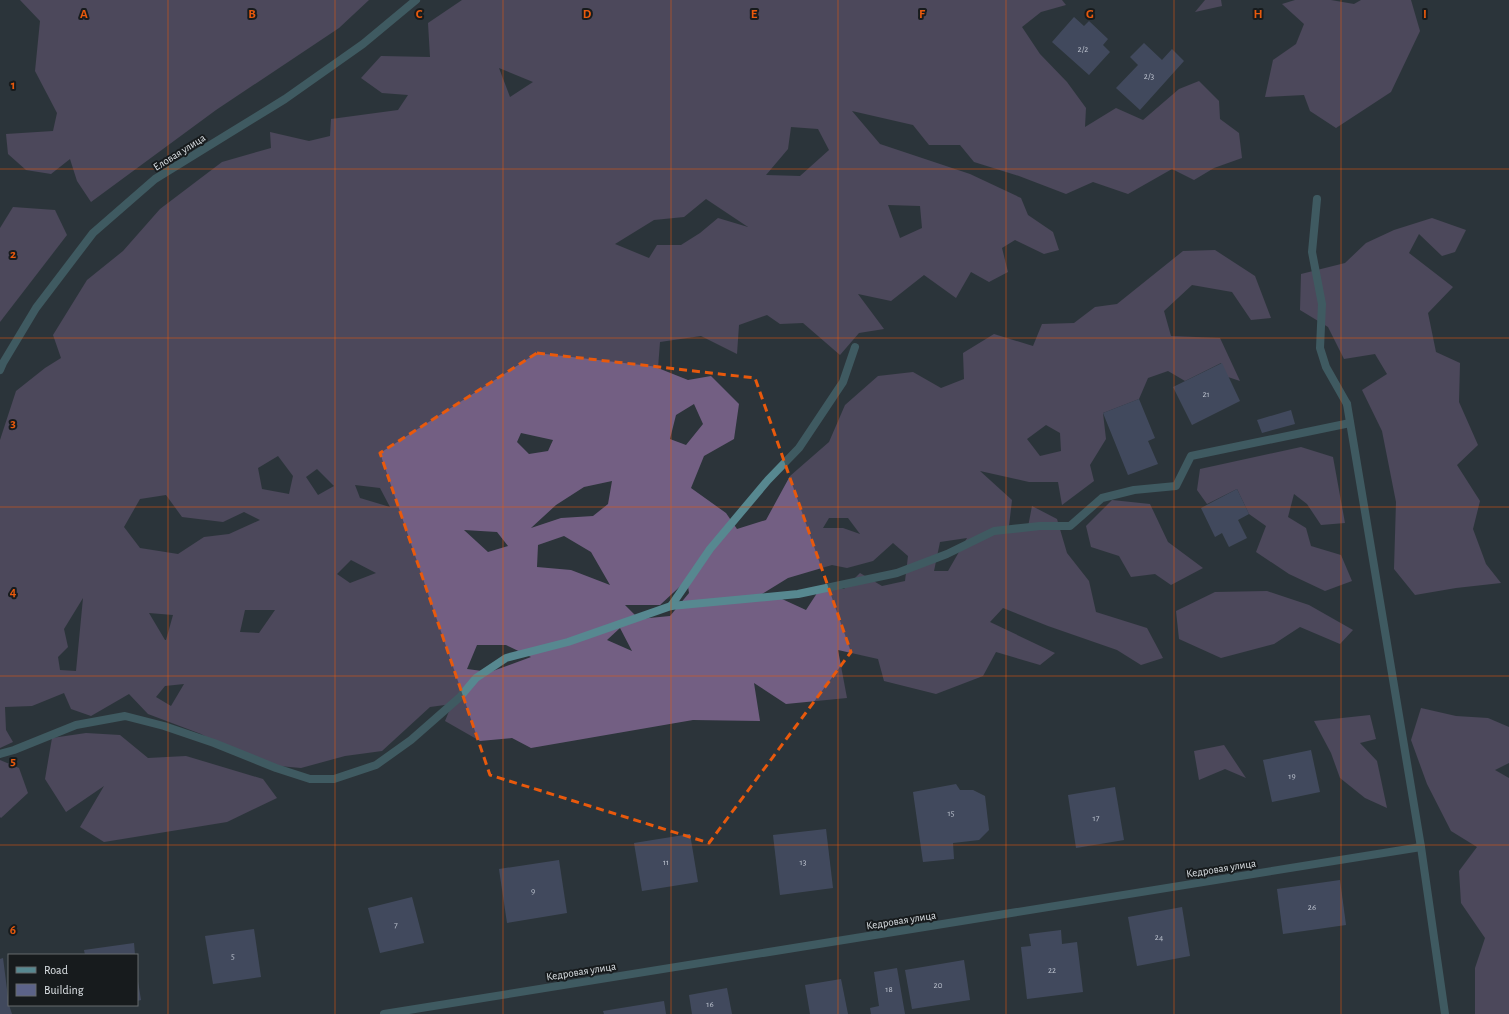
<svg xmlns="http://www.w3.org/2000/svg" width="1509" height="1014" font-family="'Alegreya Sans',sans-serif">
<rect width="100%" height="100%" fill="#2c343a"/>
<!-- forest -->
<g fill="#735f83" fill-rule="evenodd">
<path d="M20 0H369L339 28 216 110 91 202 77 181 70 159 51 174 26 170 8 154 6 134 53 131 57 113 35 71 40 21Z"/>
<path d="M462 0H1062L1066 5 1041 12 1022 27 1040 54 1067 82 1086 108 1085 127 1116 108 1143 120 1179 89 1199 81 1219 101 1220 119 1239 133 1242 158 1214 168 1194 180 1172 169 1128 194 1093 182 1066 194 1019 176 974 162 960 145H929L913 125 852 111 880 144 970 174 1021 198 1028 215 1053 232 1059 250 1044 254 1015 240 1002 248 1008 272 989 282 971 272 956 298 924 275 891 301 858 294 884 329 859 333 840 355 803 323 780 324 767 315 739 325 737 354 701 336 660 342 658 368 688 380 711 376 739 404 734 439 704 456 691 488 726 513 737 529 766 520 790 476 829 442 845 405 878 376 913 372 941 388 964 379 963 353 994 334 1033 346 1042 324 1074 323 1095 307 1117 304 1183 251 1215 250 1255 276 1271 318 1251 320 1232 292 1192 285 1164 311 1171 336 1220 338 1240 381 1228 377 1221 363 1185 381 1168 371 1148 378 1139 399 1103 413 1106 439 1090 465 1094 481 1062 505 1058 482H1029L980 471 1012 500 1009 526 1028 527 1032 506 1057 519 1067 553 1089 581 1096 612 1147 628 1163 658 1141 665 1117 650 1048 626 1003 608 990 622 1055 653 1040 665 996 652 983 676 936 694 884 681 878 659 838 650 847 698 786 704 754 683 760 721 693 720 531 748 512 738 480 741 445 721 452 704 430 707 382 751 345 756 301 768 257 764 201 734 148 714 129 694 91 716 71 709 64 693 32 706 5 707 6 730 13 742 0 748V440L16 391 45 368 61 358 53 335 87 280 123 251 160 209 222 162 271 148 270 132 309 141 330 136 331 119 398 110 408 95 382 93 361 78 381 56 430 57 428 23ZM499 68 533 82 510 97ZM791 127 818 129 829 150 800 176 766 175 788 149ZM706 199 748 227 718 218 700 233 681 245H657L649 258 615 244 654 220 684 217ZM888 205 920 206 922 228 900 238ZM694 404 703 424 686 445 670 439 676 415ZM1046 425 1060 433 1061 451 1040 456 1027 439ZM521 433 553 440 548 451 529 454 517 442ZM278 456 293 476 289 494 262 489 258 468ZM317 469 334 486 318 495 306 477ZM612 481 608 504 593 516 561 518 531 528 556 505 584 487ZM355 485 380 488 390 507 360 498ZM166 495 182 517 223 522 244 512 260 520 229 534 204 537 178 554 140 548 124 527 140 499ZM829 518H848L860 534 843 528H823ZM464 530 497 532 508 546 488 552ZM564 536 591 552 610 585 571 570 537 567 538 545ZM967 538 948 571H934L940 542ZM893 543 908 556 905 581 882 586 860 573 844 589 821 587 806 610 782 599H754L788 578 832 565 847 568 873 561ZM351 560 376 573 350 583 337 574ZM687 580 689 593 670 616 639 619 625 605H660ZM83 598 76 671 60 670 58 657 68 647 64 629ZM245 610H275L259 633 240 632ZM149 613 173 615 166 640H165ZM620 628 632 651 607 640ZM477 645H506L531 657 490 672 467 669ZM184 684 171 706 156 697 165 686Z"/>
<path d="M1205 0H1221L1222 6 1195 12Z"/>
<path d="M1295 0H1331L1354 4 1361 0H1411L1420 31 1391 92 1336 128 1310 111 1304 95 1265 97 1273 60 1296 44 1304 24 1282 4Z"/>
<path d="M13 207 55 210 67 235 0 322V228Z"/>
<path d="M1432 218 1466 230 1455 252 1442 256 1419 234 1409 253 1453 287 1428 313 1436 352 1460 363 1459 402 1478 445 1457 465 1480 501 1473 529 1486 564 1501 583 1456 588 1415 595 1394 569 1396 502 1382 431 1362 390 1387 374 1375 354 1344 359 1328 327 1300 310 1301 274 1345 263 1366 243 1394 230Z"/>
<path d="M1301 447 1333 457 1345 523 1321 525 1307 504 1294 494 1288 517 1306 528 1311 546 1341 555 1352 581 1325 591 1289 574 1256 552 1266 526 1249 514 1237 489 1207 504 1197 490 1200 469Z"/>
<path d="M1112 500 1150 504 1168 542 1203 568 1171 585 1155 574 1131 577 1119 556 1091 547 1086 526Z"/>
<path d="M1267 591 1309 605 1353 630 1340 644 1300 627 1274 644 1221 658 1179 639 1176 611 1215 592Z"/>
<path d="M1421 708 1456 716 1488 718 1509 727V763L1495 770 1509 778V1014H1475V968L1485 938 1461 903 1459 871 1477 847 1451 831 1427 784 1411 740Z"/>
<path d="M1370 715 1376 739 1360 743 1377 761 1387 808 1365 798 1340 778 1331 753 1314 721Z"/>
<path d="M86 733 120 735 148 758 186 756 263 779 277 798 227 822 104 842 80 827 104 786 66 812 45 779 52 738Z"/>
<path d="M1224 745 1246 778 1225 769 1199 780 1194 751Z"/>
<path d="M0 760 19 768 28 793 1 818 0 817Z"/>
</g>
<!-- building -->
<g fill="#5c6388">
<path d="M1074 17 1084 26 1089 21 1108 39 1103 45 1110 52 1089 75 1052 42Z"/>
<path d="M1144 43 1162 60 1172 49 1184 61 1140 110 1116 88 1138 65 1130 57Z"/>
<path d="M1222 363 1240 401 1192 425 1173 387Z"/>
<path d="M1139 399 1155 438 1148 441 1158 464 1128 475 1103 413Z"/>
<path d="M1291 410 1295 424 1262 433 1257 420Z"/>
<path d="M1237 489 1249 514 1238 520 1247 538 1229 547 1222 533 1215 537 1201 508Z"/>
<path d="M1311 750 1320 792 1272 802 1263 760Z"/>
<path d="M956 784 960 790H973L985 796 989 830 979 840 953 843 954 859 923 862 913 792Z"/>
<path d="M1115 787 1124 840 1076 848 1068 795Z"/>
<path d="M826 829 833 888 780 895 773 835Z"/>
<path d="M690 834 698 882 642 891 634 843Z"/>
<path d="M559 860 567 913 507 923 499 869Z"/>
<path d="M1340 880 1346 925 1283 934 1277 889Z"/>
<path d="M412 897 424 943 380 953 368 908Z"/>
<path d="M1182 907 1190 956 1137 966 1128 917Z"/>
<path d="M254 929 261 977 213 984 205 936Z"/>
<path d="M1061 930 1062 944 1077 942 1083 992 1027 999 1021 947 1031 946 1029 934Z"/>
<path d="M134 943 135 955H85L84 950Z"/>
<path d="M3 958 9 1005 12 1014H0V959Z"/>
<path d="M964 960 970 1000 912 1009 905 970Z"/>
<path d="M897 968 905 1014H871L870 1008 879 1006 874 972Z"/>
<path d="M137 975 141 1000 137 1001Z"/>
<path d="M841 979 848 1014H810L805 985Z"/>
<path d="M727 988 732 1014H692L689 995Z"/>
<path d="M664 1001 666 1014H604L603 1011Z"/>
</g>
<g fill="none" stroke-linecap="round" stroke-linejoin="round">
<!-- service -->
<g stroke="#578890" stroke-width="8">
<path d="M1317 199 1312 252 1322 304 1320 348 1326 367 1347 404"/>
<path d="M671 606 710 549 768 480 799 448 843 382 855 347"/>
<path d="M0 754 14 750 76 725 125 716 164 726 214 743 276 768 310 779H334L376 765 411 740 460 697 476 678 506 658 568 642 671 606 798 594 897 573 947 554 994 531 1040 526H1070L1102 498 1134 490 1176 486 1191 456 1350 423"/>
</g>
<!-- minor -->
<g stroke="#578890" stroke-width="8">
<path d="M0 370 3 363 36 308 93 233 155 179 285 99 363 44 416 0"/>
<path d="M1347 404 1421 847 1445 1014"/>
<path d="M384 1014 1421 847"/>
</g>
</g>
<!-- marked area -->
<path d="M0 0H1509V1014H0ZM537 353 755 378 851 652 709 843 490 775 380 453Z" fill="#2c343a" fill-opacity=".55" fill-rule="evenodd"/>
<path fill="none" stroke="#e8590c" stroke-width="3" stroke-dasharray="8 5" stroke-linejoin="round" d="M537 353 755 378 851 652 709 843 490 775 380 453Z"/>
<!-- grid -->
<path fill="none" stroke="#e8590c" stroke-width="1" stroke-opacity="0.55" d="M168 0V1014M335 0V1014M503 0V1014M671 0V1014M838 0V1014M1006 0V1014M1174 0V1014M1341 0V1014M0 169H1509M0 338H1509M0 507H1509M0 676H1509M0 845H1509"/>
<g text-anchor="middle" stroke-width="4" stroke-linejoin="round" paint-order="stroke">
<!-- number labels -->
<g font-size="9" fill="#bcc2ce">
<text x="1083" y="52">2/2</text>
<text x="1149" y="79">2/3</text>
<text x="1206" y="397">21</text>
<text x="1292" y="779">19</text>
<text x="951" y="816">15</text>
<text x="1096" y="821">17</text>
<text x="666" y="865">11</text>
<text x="803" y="865">13</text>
<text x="533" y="894">9</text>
<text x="1312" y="910">26</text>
<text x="396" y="928">7</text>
<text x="1159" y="940">24</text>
<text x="233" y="959">5</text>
<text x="1052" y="973">22</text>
<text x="938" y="988">20</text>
<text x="889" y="992">18</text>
<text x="710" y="1007">16</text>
</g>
<!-- street labels -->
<g font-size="11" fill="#dce1e5" stroke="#171b1d">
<text transform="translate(179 152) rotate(-32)" y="4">Еловая улица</text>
<text transform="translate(1221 868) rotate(-9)" y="4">Кедровая улица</text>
<text transform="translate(901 920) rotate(-9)" y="4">Кедровая улица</text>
<text transform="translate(581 971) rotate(-9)" y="4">Кедровая улица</text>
</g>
</g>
<g font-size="13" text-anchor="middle" font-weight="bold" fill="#e8590c" stroke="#171b1d" stroke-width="4" stroke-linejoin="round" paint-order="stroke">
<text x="84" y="18">A</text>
<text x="252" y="18">B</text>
<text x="419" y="18">C</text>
<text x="587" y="18">D</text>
<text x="754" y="18">E</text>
<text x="922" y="18">F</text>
<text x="1090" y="18">G</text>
<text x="1258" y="18">H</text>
<text x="1425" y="18">I</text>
<text x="13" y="89">1</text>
<text x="13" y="258">2</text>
<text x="13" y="427">3</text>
<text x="13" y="596">4</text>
<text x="13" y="765">5</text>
<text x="13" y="934">6</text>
</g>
<!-- legend -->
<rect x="8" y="954" width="130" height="52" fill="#171b1d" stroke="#666a6d"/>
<rect x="16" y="967" width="20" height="6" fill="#578890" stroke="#666a6d"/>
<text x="44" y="974" font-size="12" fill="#dce1e5">Road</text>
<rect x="16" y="984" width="20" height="12" fill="#5c6388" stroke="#666a6d"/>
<text x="44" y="994" font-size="12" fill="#dce1e5">Building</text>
</svg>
